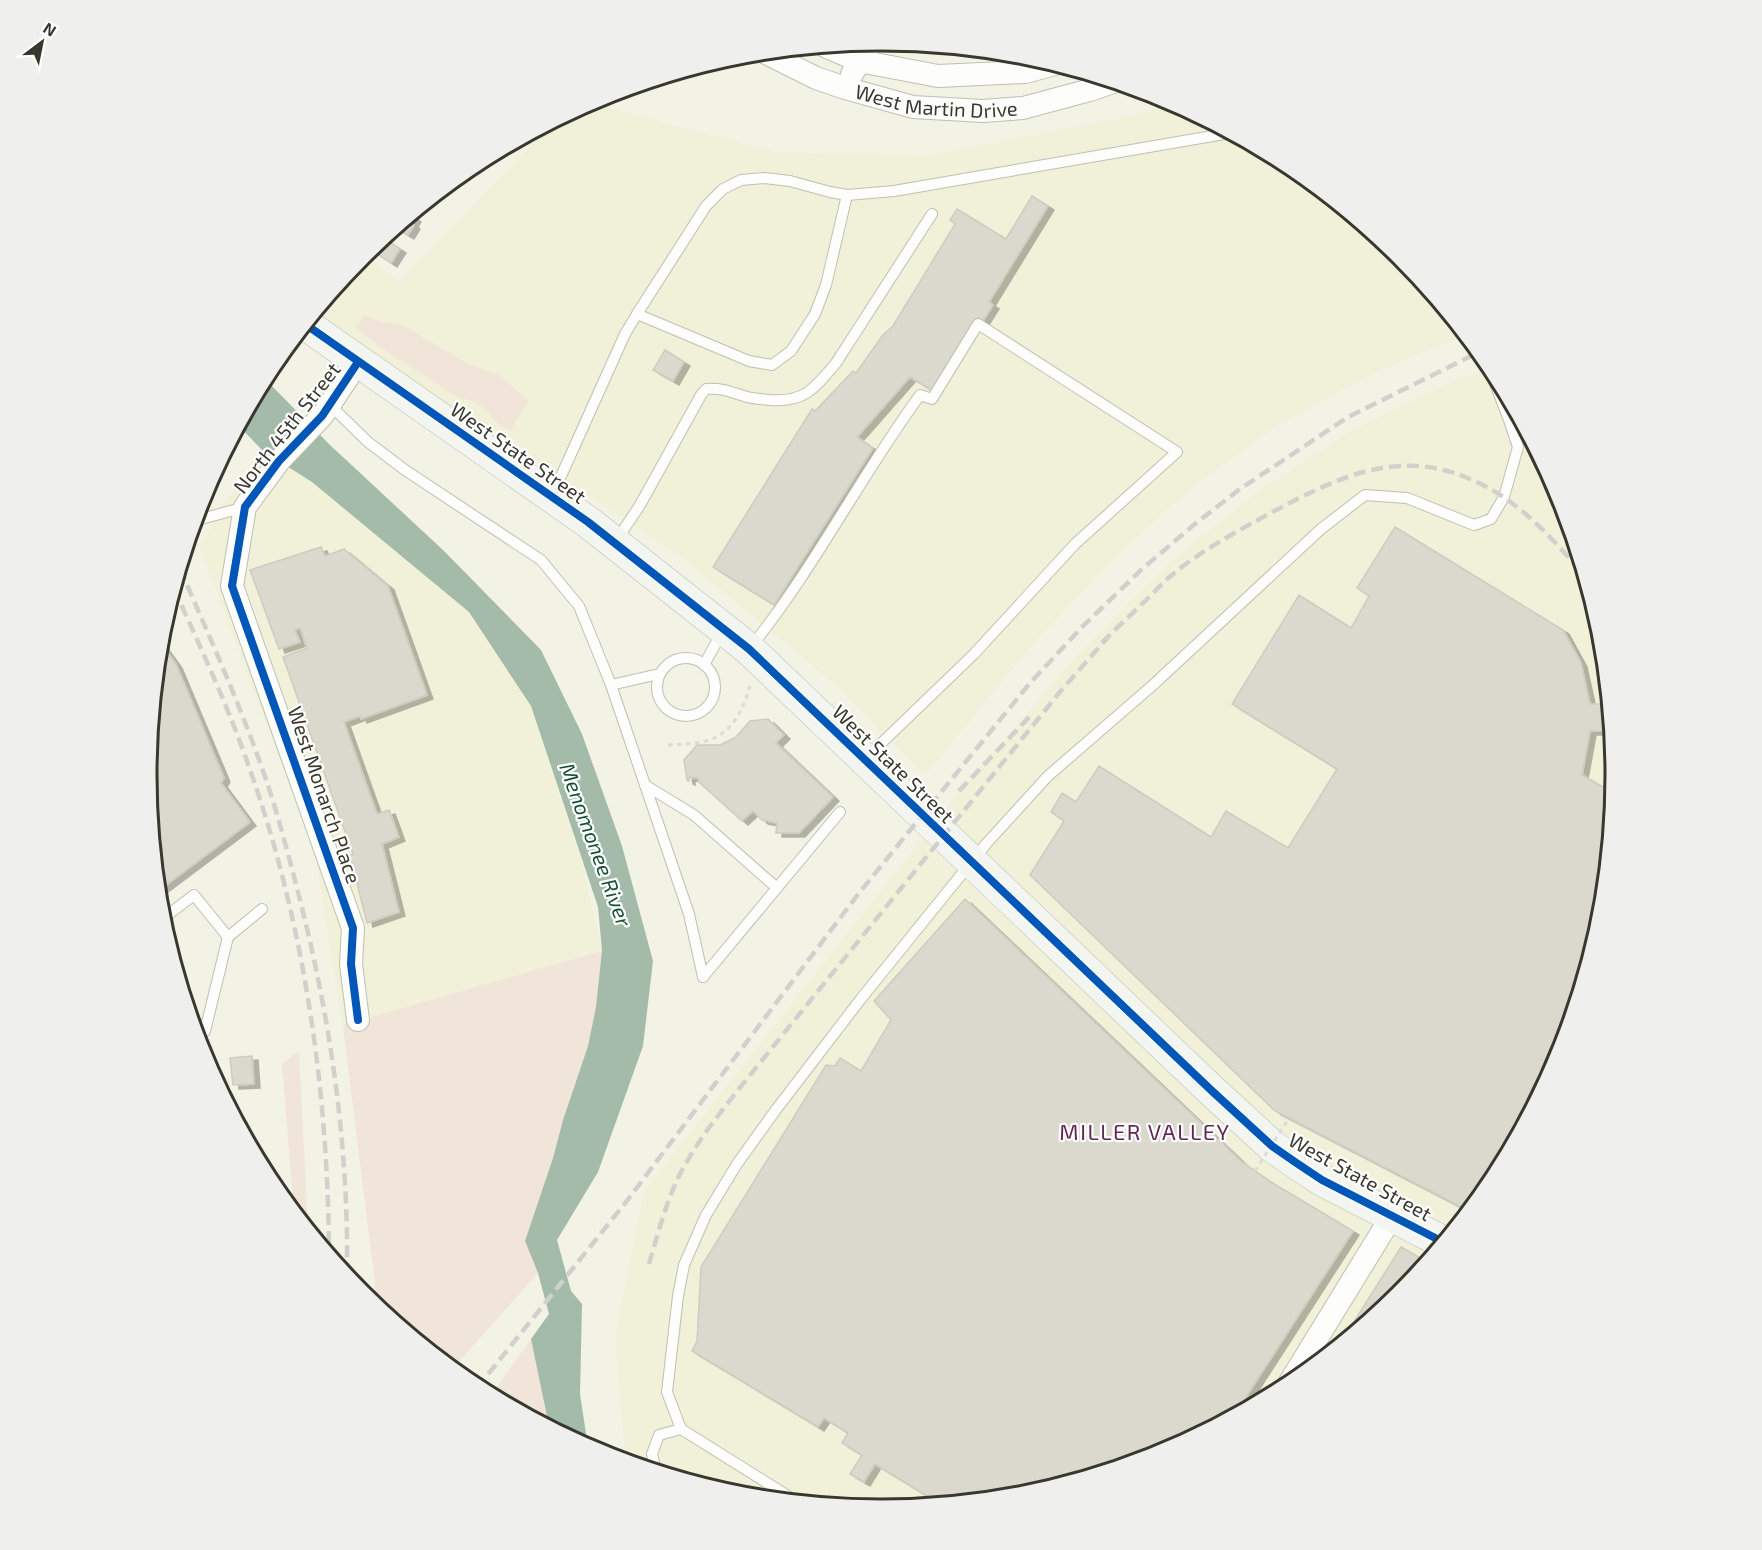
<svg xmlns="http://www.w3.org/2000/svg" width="1762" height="1550" font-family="'Exo 2',sans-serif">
<defs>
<filter id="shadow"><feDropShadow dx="6" dy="4" stdDeviation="0" flood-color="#0004"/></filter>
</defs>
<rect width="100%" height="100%" fill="#f2f2e5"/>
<!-- built -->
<g fill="#f1f1d9">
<path d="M588 103 775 152 929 156 1141 114 1174 103 1289 164 1401 256 1466 335 1382 369 1275 427 1194 486 1119 553 1038 638 925 775 836 685 674 551 475 423 363 349 316 311 362 255 400 281 557 119Z"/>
<path d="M1494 372 1560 494 1601 632 1615 775 1601 919 1559 1056 1492 1183 1400 1295 1289 1386 1162 1454 1024 1495 881 1509 737 1495 626 1462 615 1338 644 1191 959 792 1075 658 1169 563 1263 488 1348 432 1464 376Z"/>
<path d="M275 451 469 612 531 706 582 862 602 951 343 1025 315 853 200 548 223 502Z"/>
</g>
<!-- green -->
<g fill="#f0e5d8">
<path d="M364 315 382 322 401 324 468 364 499 375 529 401 510 431 494 421 489 413 481 406 472 401 459 398 381 348 355 327Z"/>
<path d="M602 951 596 1007 588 1046 563 1120 553 1158 525 1241 538 1273 452 1369 375 1305V1284L343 1025Z"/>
<path d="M299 1051 308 1230 294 1212 282 1064Z"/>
<path d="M531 1339 549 1426 491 1395Z"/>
</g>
<!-- water -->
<path fill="#a4bbaa" d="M264 378 330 445 443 550 541 650 582 734 622 846 653 961 643 1046 598 1172 557 1240 571 1291 582 1304 580 1394 588 1447 549 1426 531 1339 549 1314 538 1273 525 1241 553 1158 563 1120 588 1046 596 1007 602 950 598 907 531 706 469 612 312 482 263 451 239 426Z"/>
<!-- building -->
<g fill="#dbd9ce" stroke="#ceccc1" stroke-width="1.5" filter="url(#shadow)">
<path d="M1032 196 1048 206 989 302 993 305 983 321 978 318 933 391 910 377 857 437 873 448 774 605 713 567 812 409 815 411 853 371 856 373 883 335 893 326 955 224 950 220 957 209 1006 239Z"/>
<path d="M411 215 415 218 412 223 414 225 408 235 396 228Z"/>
<path d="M385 239 400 249 391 263 376 253Z"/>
<path d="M665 350 684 362 673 381 653 370Z"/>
<path d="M1395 527 1563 630 1581 663 1590 704H1609L1611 731H1590L1582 775 1614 793 1601 919 1559 1056 1492 1183 1469 1211 1275 1111 1030 875 1064 821 1051 812 1062 793 1076 802 1099 766 1211 837 1226 811 1288 848 1337 769 1232 704 1299 595 1351 628 1369 596 1357 588Z"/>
<path d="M321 547 325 556 344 549 388 586 427 695 361 719 360 716 344 722 377 814 389 810 399 837 382 844 399 912 367 923 350 855 353 854 283 657 307 648 300 628 295 630 300 642 279 649 250 570Z"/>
<path d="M160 642 176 664 224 778 221 783 250 822 158 891 147 775Z"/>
<path d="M768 719 784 735 776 743 833 797 799 833H776L777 823 762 820 753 811 742 821 699 782 698 778 689 777V781L687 780 684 760 697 745H720L736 737 750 721Z"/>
<path d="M965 899 1242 1162 1271 1182 1353 1231 1235 1414 1162 1454 1024 1495 940 1504 875 1464 864 1482 850 1474 862 1455 842 1443 848 1433 824 1418 818 1427 692 1351 697 1341 701 1267 826 1065 835 1066 840 1058 861 1071 891 1020 874 1001Z"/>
<path d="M252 1056 254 1084 233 1085 230 1058Z"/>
<path d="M1401 1247 1427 1262 1400 1295 1340 1344Z"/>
</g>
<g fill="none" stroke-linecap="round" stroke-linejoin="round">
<defs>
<g id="service">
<path d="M637 314 749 361 772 365 791 351 815 314 826 285 847 195"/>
<path d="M330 405 368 442 405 470 541 560 579 606 611 685 689 914 703 977"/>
<path d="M552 492 562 474 625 334 637 314 706 206 723 189 741 180 764 178 790 181 830 192 847 195 894 191 1230 133"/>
<path d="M194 521 245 507"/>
<path d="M616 541 640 505 701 395 706 389C724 388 730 392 747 397 754 399 762 399 770 400 804 403 815 388 836 363L932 214"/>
<path d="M750 648C814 569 860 477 920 395L932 399 978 324 1177 452 1075 544 974 654 867 757"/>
<circle cx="686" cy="687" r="29"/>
<path d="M704 665 722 632"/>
<path d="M611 685 659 674"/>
<path d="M645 785 694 815 777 888"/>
<path d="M161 920 194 895 228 937 205 1031"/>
<path d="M228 937 262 909"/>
<path d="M703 977 840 812"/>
<path d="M191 1017 205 1031 197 1038"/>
<path d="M656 1471 652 1454 659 1435 681 1429"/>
<path d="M796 1501 681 1429 667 1392 678 1296 684 1265 706 1215 737 1164 775 1111 860 1000 986 844 1048 776 1153 685 1321 529 1365 495 1407 498 1474 525 1491 519 1504 497 1518 447 1509 420 1486 360"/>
</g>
<g id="minor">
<path d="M825 46 859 61 938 76 1025 72 1055 64"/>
<path id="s1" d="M764 52 816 78 845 88 913 107 983 111 1023 108 1090 90 1113 82"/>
<path d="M852 74 871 42"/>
<path d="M358 1020 351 964 353 928 232 586 245 507 279 461 322 416 358 362"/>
<path d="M1287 1387 1392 1216"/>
</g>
<path id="secondary" d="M305 324 588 522 749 649 1212 1091 1272 1146 1295 1162 1322 1180 1443 1242"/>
</defs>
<!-- service casing -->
<use href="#service" stroke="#bfbfb4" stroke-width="12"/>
<!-- minor casing -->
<use href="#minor" stroke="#bfbfb4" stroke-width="24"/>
<!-- secondary casing -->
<use href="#secondary" stroke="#bfbfb4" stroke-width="33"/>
<!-- path -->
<path stroke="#dbdbd7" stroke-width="3" stroke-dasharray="4.5 4.5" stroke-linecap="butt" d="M668 745C681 744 694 744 706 741 731 735 744 709 750 686"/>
<!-- service -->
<use href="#service" stroke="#fdfdfb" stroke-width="10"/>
<!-- minor -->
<use href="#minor" stroke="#fdfdfb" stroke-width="22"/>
<!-- secondary -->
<use href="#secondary" stroke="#f3f5f0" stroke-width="32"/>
<!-- rail -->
<g stroke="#d0d0cc" stroke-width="4.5" stroke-dasharray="12 6" stroke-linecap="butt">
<path d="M180 569C207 631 235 693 258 757 275 802 287 850 299 896 331 1021 349 1148 347 1277"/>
<path d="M174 589C200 646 227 704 248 764 304 921 328 1088 329 1254"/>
<path d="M1102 643C1115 629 1130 616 1144 602 1154 593 1163 582 1173 574 1201 551 1234 533 1265 516 1336 478 1400 444 1479 483 1521 503 1554 540 1584 575"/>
<path d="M959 791 1032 714"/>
<path d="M649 1264C657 1236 665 1207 677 1180 692 1149 713 1122 734 1095L1059 693 1108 637"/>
<path d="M477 1388 626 1202 859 893 1030 683 1083 626 1141 570 1196 523 1240 489 1348 417 1479 352"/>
</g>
<!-- path-bridge -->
<path stroke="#dbdbd7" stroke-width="3" stroke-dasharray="4.5 4.5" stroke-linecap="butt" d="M1255 1171 1289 1118"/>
<defs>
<g id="cycleway">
<path d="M305 324 588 522 749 649 1212 1091 1272 1146 1295 1162 1322 1180 1443 1242"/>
<path d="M358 1020 351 964 353 928 232 586 245 507 279 461 322 416 358 362"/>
</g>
</defs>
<!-- cycleway casing -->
<use href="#cycleway" stroke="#fff" stroke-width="11"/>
<!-- cycleway -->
<use href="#cycleway" stroke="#0057b8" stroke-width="8"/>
</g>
<g text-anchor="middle" stroke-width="4.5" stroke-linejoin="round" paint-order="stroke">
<!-- street labels -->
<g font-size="20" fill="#38382e" stroke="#fff">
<text dy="7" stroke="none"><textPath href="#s1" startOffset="182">West Martin Drive</textPath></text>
<text transform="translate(287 428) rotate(-52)" y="7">North 45th Street</text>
<text transform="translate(518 453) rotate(35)" y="7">West State Street</text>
<text transform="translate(893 764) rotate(44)" y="7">West State Street</text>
<text transform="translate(324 795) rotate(71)" y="7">West Monarch Place</text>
<text transform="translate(1360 1177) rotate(29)" y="7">West State Street</text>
</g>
<!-- water labels -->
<g font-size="21" font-style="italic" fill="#165136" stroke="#fff">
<text transform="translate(595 845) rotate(70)" y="7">Menomonee River</text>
</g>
<!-- quarter labels -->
<g font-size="22" letter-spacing="1.5" fill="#612852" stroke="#fff">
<text x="1145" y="1140">MILLER VALLEY</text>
</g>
</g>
<!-- crop -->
<path d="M0 0H1762V1550H0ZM157 775a724 724 0 1 1 1448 0a724 724 0 1 1-1448 0Z" fill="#efefee" fill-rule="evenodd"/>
<path fill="none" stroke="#38382e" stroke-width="3" d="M157 775a724 724 0 1 1 1448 0a724 724 0 1 1-1448 0Z"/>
<!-- north arrow -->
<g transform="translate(42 42) rotate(32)" stroke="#ffffff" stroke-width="4.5" paint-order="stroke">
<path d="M0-4.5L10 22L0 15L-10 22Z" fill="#38382e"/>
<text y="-9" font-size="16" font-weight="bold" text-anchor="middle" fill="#38382e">N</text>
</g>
</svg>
